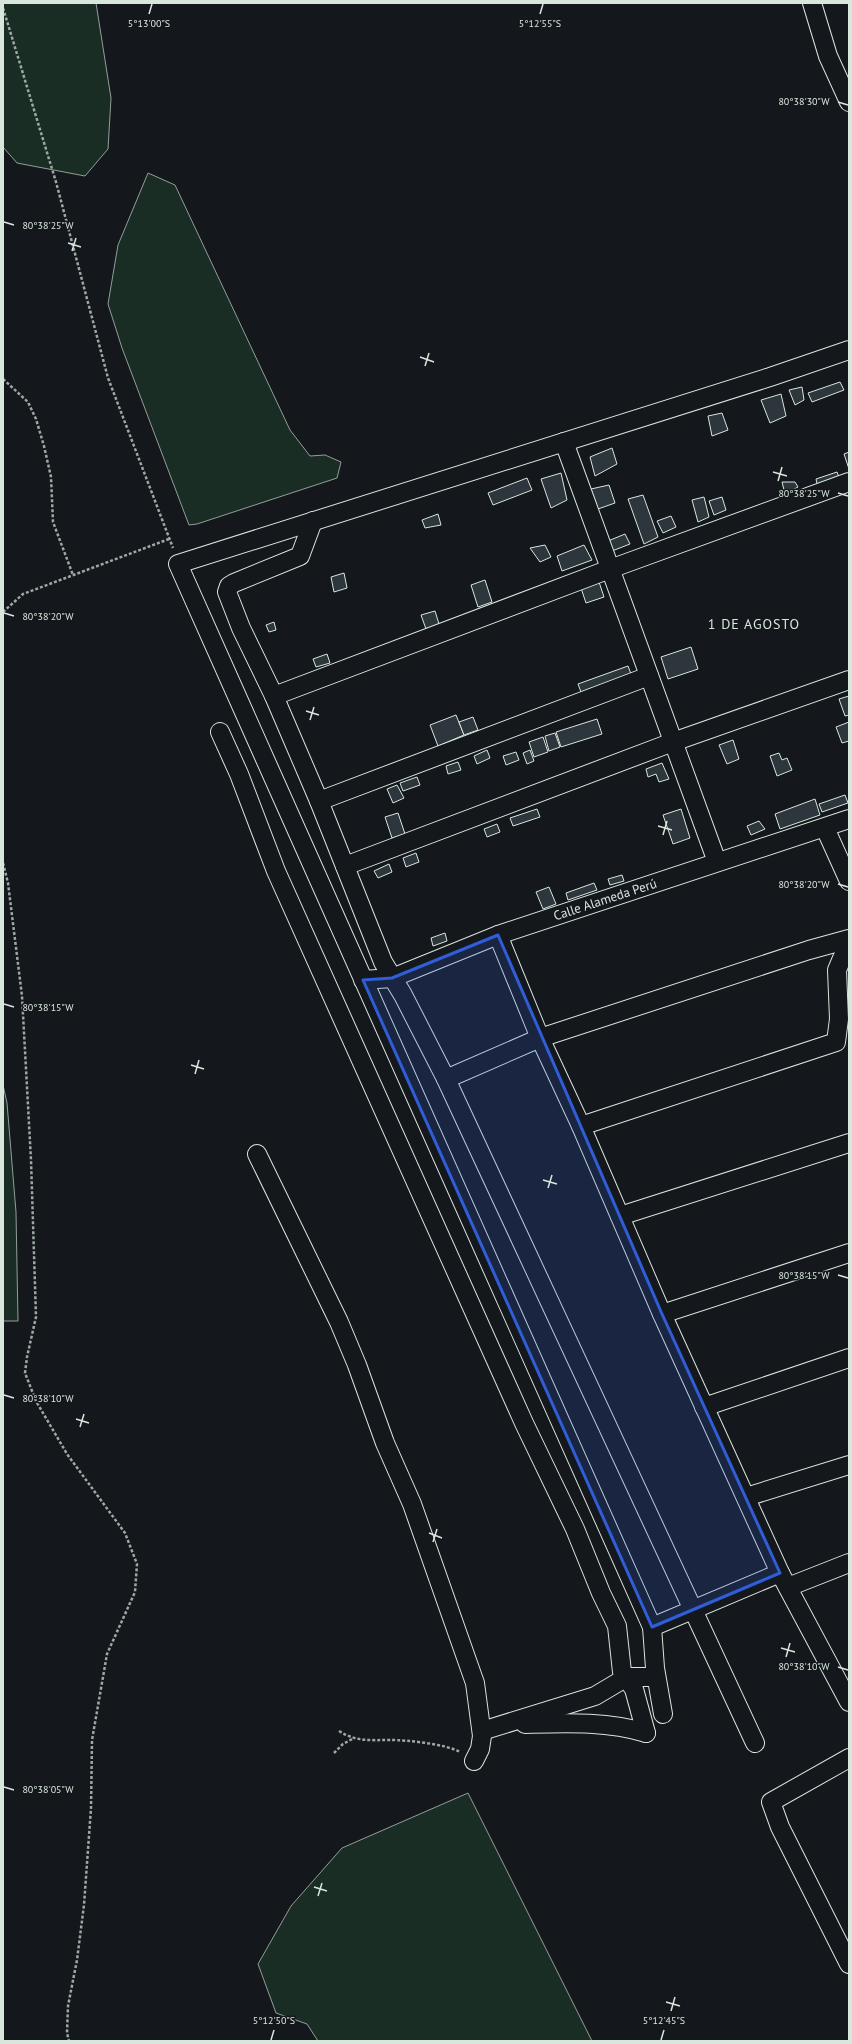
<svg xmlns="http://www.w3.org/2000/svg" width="852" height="2044" font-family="'PT Sans',sans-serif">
<rect width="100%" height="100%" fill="#14181c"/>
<!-- green -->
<g fill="#1a2d24" stroke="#939e99">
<path d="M3 3H96L111 98 108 149 85 176 17 163 3 147Z"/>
<path d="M148 173 175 185 290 430 310 456 325 455 341 462 337 478 197 524 189 525 122 348 108 304 118 245Z"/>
<path d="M3 1085 7 1103 16 1212 18 1321H3Z"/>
<path d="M468 1793 592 2041H318L307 2024 276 2013 258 1964 291 1906 342 1848Z"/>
</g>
<!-- building -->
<g fill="#2c363c" stroke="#d8e6dc">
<path d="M840 382 844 390 812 402 808 393Z"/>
<path d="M802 387 804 400 795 405 789 390Z"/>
<path d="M781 394 786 416 770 423 761 400Z"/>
<path d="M722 413 728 430 712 436 708 416Z"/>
<path d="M612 448 617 464 595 476 590 457Z"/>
<path d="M849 452V469L844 454Z"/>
<path d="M837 472 840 480 818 488 816 479Z"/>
<path d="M561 473 567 500 551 508 541 479Z"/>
<path d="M527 478 532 490 493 505 488 493Z"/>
<path d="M782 482H795L798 487 785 494Z"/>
<path d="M609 485 615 503 598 509 591 489Z"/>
<path d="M643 495 658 537 644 544 628 499Z"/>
<path d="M704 497 709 517 698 522 692 500Z"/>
<path d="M722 497 726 510 714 515 709 501Z"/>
<path d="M438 514 441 525 425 528 422 520Z"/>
<path d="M671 516 676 527 663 533 657 521Z"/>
<path d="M625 534 630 544 612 551 608 541Z"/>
<path d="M545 545 551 557 540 562 530 548Z"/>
<path d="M584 545 592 560 562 571 557 556Z"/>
<path d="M344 573 347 588 334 592 331 577Z"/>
<path d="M485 580 492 602 478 607 471 585Z"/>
<path d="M599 582 604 597 586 603 581 588Z"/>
<path d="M435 611 439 624 426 629 421 615Z"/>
<path d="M274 622 276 630 269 632 266 625Z"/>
<path d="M691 647 698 669 668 679 661 657Z"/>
<path d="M327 654 330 663 316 667 313 659Z"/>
<path d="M628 666 631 674 581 692 578 684Z"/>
<path d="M849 696V715L845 716 839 699Z"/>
<path d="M456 715 464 735 438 746 430 725Z"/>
<path d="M473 717 478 730 464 735 459 722Z"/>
<path d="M597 719 602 734 561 747 556 732Z"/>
<path d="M849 722V741L842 743 836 727Z"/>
<path d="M555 733 560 747 549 751 545 736Z"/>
<path d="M543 737 548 752 534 757 529 742Z"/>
<path d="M733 740 739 759 727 764 719 745Z"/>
<path d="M487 750 490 758 477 764 474 756Z"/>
<path d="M530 750 534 761 527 764 523 753Z"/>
<path d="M516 752 519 760 506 765 503 756Z"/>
<path d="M779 753 782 760 787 758 792 770 777 776 770 756Z"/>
<path d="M458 762 461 770 448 774 446 766Z"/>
<path d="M662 763 669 779 659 782 656 774 648 777 646 769Z"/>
<path d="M417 777 420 785 403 791 400 783Z"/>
<path d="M397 785 404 798 393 803 387 789Z"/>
<path d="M845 795 848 803 822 812 819 804Z"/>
<path d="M815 799 820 815 780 829 775 814Z"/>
<path d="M537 809 540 817 513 826 510 818Z"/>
<path d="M681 809 690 838 673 844 663 815Z"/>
<path d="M398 813 405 834 392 838 385 817Z"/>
<path d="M759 821 765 829 751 835 747 826Z"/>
<path d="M497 824 500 832 487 837 484 829Z"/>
<path d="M416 853 419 862 406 867 403 858Z"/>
<path d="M389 864 392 872 378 878 374 871Z"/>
<path d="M622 875 624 881 610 885 608 879Z"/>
<path d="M594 883 597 890 568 900 566 893Z"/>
<path d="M549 887 556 904 543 909 536 892Z"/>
<path d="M445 933 447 941 433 946 431 938Z"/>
</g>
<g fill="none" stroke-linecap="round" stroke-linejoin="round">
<defs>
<g id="minor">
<path d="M812 3 828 56 849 102"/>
<path d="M564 442 717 862"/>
<path d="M313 521 300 556 234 583 229 586 227 592 241 628 274 696 319 801 383 962 403 995 446 1079 755 1743"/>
<path d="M274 696 610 569 849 482"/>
<path d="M220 732 239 774 276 871 524 1423 575 1529 601 1593 617 1626 622 1672 634 1689 646 1733"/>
<path d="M319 801 649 676"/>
<path d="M825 828 849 881"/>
<path d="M345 866 673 742 849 680"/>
<path d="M498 935 540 1038 581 1126 662 1314 780 1573 849 1702"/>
<path d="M363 980 392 978 498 935 849 819"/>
<path d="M446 1079 540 1038 809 950 849 939"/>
<path d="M581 1126 836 1042 839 1019 837 970 849 942"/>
<path d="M257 1154 339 1322 357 1365 385 1443 412 1504 475 1683 482 1736 480 1749 474 1761"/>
<path d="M620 1216 849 1143"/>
<path d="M662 1314 849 1253"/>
<path d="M704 1407 849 1358"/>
<path d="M746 1497 849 1465"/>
<path d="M788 1587 849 1563"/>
<path d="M652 1627 780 1573"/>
<path d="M663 1714 655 1668 652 1627 178 564 770 377 849 350"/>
<path d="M525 1724C564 1723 608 1721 646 1733"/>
<path d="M482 1731 595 1696 627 1677H656"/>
<path d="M849 1758 771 1802 780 1827 849 1964"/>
</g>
</defs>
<!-- minor casing -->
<use href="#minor" stroke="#d8e6dc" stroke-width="20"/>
<!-- path -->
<g stroke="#9da8a2" stroke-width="2.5" stroke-dasharray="3 2" stroke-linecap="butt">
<path d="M3 8 56 182 108 378 173 548"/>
<path d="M3 379 28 402 36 419 44 446 51 477 53 522 73 575"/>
<path d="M3 612 23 594 169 539"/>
<path d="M3 863 8 883 22 996 31 1160 36 1317 27 1357 25 1373 36 1401 67 1454 125 1533 137 1564 135 1592 107 1654 92 1740 91 1808 84 1905 77 1960 68 2006 67 2033 69 2041"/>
<path d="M339 1731C356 1742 371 1740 390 1740 407 1740 446 1744 460 1752"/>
<path d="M334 1753 343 1744 354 1738"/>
</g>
<!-- minor -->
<use href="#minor" stroke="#14181c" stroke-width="18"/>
</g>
<!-- marked area -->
<path fill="#305dd8" fill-opacity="0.2" stroke="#305dd8" stroke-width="3" stroke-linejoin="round" d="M498 935 662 1314 780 1573 652 1627 363 980 392 978Z"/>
<!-- ticks -->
<path fill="none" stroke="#d8e6dc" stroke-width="1.5" d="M149 14 152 4M540 14 543 4M838 102 848 105M4 222 14 225M68 243 81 247M72 251 76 238M420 357 434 362M425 366 429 353M773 472 787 476M778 481 782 467M838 493 848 496M4 613 14 616M306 711 319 715M310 720 314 707M658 826 672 830M663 835 667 821M838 884 848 887M4 1004 14 1007M191 1065 204 1069M195 1074 199 1060M543 1180 557 1184M548 1188 552 1175M838 1275 848 1278M4 1395 14 1398M76 1419 89 1423M80 1427 84 1414M429 1533 442 1538M433 1542 437 1529M781 1648 795 1652M786 1657 790 1643M838 1667 848 1670M4 1787 14 1790M314 1887 327 1891M318 1896 322 1883M666 2002 680 2006M671 2011 675 1997M271 2040 274 2030M661 2040 664 2030"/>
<g text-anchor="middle" stroke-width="3" stroke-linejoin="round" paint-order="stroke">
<!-- street labels -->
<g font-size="13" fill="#d8e6dc" stroke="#14181c">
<text transform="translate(605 899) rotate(-18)" y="5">Calle Alameda Perú</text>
</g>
<!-- neighbourhood labels -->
<g font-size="14" letter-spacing="1" fill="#d8e6dc" stroke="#14181c">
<text x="754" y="629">1 DE AGOSTO</text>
</g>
</g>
<g font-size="10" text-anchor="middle" fill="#d8e6dc" stroke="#14181c" stroke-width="3" stroke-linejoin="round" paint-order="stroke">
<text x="149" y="27">5°13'00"S</text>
<text x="540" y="27">5°12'55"S</text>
<text x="804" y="105">80°38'30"W</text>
<text x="48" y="229">80°38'25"W</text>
<text x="804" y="497">80°38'25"W</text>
<text x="48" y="620">80°38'20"W</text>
<text x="804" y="888">80°38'20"W</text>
<text x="48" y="1011">80°38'15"W</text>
<text x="804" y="1279">80°38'15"W</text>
<text x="48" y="1402">80°38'10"W</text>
<text x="804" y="1670">80°38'10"W</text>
<text x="48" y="1793">80°38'05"W</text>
<text x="274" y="2024">5°12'50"S</text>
<text x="664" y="2024">5°12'45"S</text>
</g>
<!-- border -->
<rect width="852" height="2044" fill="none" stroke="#d8e6dc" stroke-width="8"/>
</svg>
